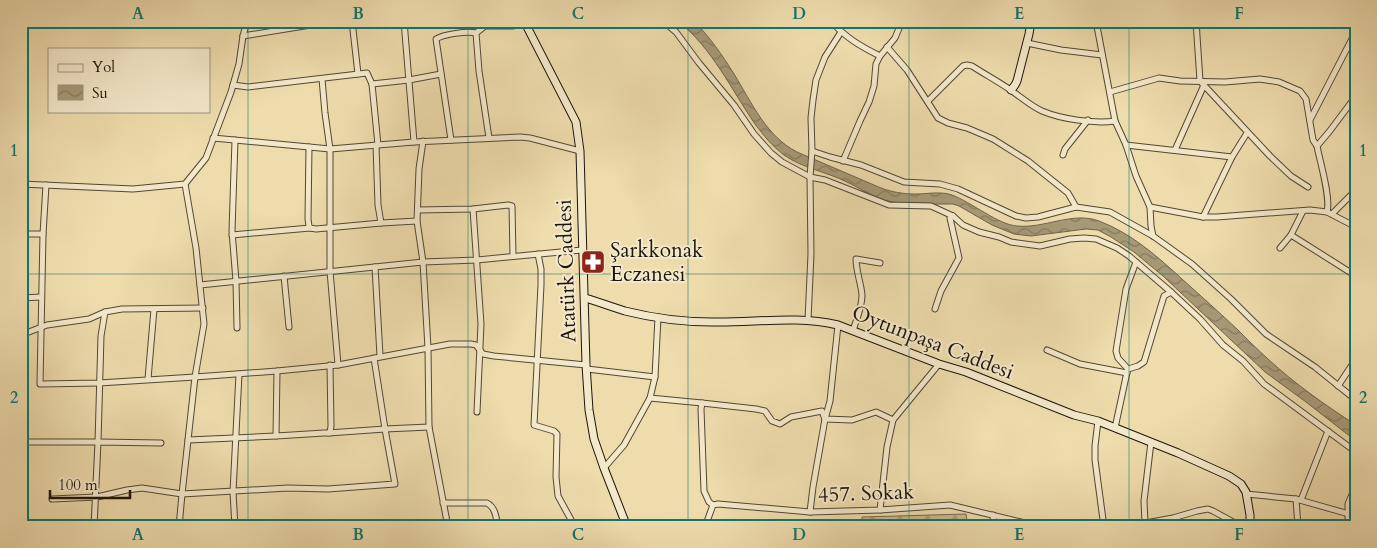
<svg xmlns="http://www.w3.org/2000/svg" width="1377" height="548" font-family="Cardo,serif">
<defs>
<pattern id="forest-firs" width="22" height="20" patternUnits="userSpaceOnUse" patternTransform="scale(1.25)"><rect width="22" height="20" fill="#cbba91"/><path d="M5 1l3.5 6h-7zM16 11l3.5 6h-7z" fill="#ae9f7c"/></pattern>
<pattern id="water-waves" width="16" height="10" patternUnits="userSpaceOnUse" patternTransform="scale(1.25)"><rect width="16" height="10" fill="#a79876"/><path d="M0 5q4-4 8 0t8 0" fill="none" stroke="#877b5f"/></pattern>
</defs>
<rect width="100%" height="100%" fill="#eedcad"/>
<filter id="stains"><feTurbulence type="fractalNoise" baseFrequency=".004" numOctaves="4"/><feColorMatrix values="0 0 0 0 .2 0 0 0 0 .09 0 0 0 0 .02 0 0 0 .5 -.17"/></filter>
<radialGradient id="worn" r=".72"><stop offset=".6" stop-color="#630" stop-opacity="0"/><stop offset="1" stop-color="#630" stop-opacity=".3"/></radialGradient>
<!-- forest -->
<path fill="url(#forest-firs)" stroke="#74684e" d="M966 514 968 527H862V517Z"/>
<!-- water -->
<path fill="url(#water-waves)" stroke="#70644b" d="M678 21H694C709 36 723 56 734 74 752 103 766 136 797 152L881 188C892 192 903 194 915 194 927 194 941 191 952 195 971 202 999 225 1017 226 1043 229 1073 211 1099 221 1131 233 1157 256 1182 279 1201 296 1220 313 1238 330 1248 340 1258 350 1268 359 1295 384 1325 405 1356 425V441L1306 402 1265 372 1163 276 1134 252 1111 237 1098 230 1086 229 1031 236 1014 234 992 225 959 206 953 204C932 204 909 205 888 201 873 198 860 188 847 182 827 172 802 168 784 155 773 147 763 135 755 124 731 89 712 48 678 21Z"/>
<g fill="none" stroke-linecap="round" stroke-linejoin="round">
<defs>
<g id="street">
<path d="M352 21 358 74"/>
<path d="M404 21 414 142"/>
<path d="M663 21 676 32 699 63 734 105 754 134 771 153 782 162 810 177 825 180 889 205 931 206 953 216 963 225 979 232 999 237 1011 242 1040 246 1070 239 1084 238 1096 239 1117 248 1129 256 1171 292 1200 319 1223 345 1243 361 1264 384 1356 452"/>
<path d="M831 21C846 38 860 46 880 56"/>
<path d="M1096 21 1115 121 1126 145 1136 176 1150 207 1151 226 1153 236"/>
<path d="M1196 21 1200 81 1270 156 1291 176 1308 187"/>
<path d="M243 36 335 21"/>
<path d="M1027 43 1061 50 1102 55"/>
<path d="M887 47 907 70 938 118 948 123 967 128 993 139 1028 161 1068 193 1076 207"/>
<path d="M322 79 325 113 330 149V271L338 365"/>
<path d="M372 84 409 80 441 74"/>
<path d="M233 85 248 87 367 73 372 84 378 145"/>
<path d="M1110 92 1159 78 1180 81 1225 82 1260 79 1279 82 1300 91 1306 99 1313 140 1317 146C1320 162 1331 198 1327 212"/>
<path d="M928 101 963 66 967 65 972 66C986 75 999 82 1012 91 1022 98 1031 106 1042 111 1061 119 1094 124 1115 121"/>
<path d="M1310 120 1356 31"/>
<path d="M213 138 330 149 414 142 520 137 530 138 580 151"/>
<path d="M489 138 479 71 476 33 485 26H512L525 24"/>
<path d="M235 140 232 231 236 281 237 328"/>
<path d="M451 140 436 39C444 34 467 31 476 33"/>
<path d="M376 145 378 205 381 223"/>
<path d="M1126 145 1232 157"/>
<path d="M1317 146 1329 132 1356 96"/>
<path d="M309 147 308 219 309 226 310 228 316 229 381 223 417 221"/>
<path d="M1175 150 1204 85"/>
<path d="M812 151 830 157 861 165 904 182 940 184 958 189 1016 216 1026 218 1038 217 1076 207 1110 212 1153 236 1192 264 1231 299 1266 334 1315 367 1356 400"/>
<path d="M1063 155 1065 149 1088 120"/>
<path d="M843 161 860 121 869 102 874 86 876 64 880 56 895 38 902 21"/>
<path d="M21 184 133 189 185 184 206 158 231 92 239 64 243 36 247 21"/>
<path d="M46 185 43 234 40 384 99 383 195 377 277 371 338 365 450 344H471L476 345 483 354 494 356 586 365"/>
<path d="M1150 207 1203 217H1217L1310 210 1327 212 1356 227"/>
<path d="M473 209 481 324 477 412"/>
<path d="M418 210 473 209 508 205 512 206 513 256"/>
<path d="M1332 214 1356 190"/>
<path d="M1203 217 1232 157 1247 133"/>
<path d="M21 234H43"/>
<path d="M232 235 310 228"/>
<path d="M1291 235 1356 276"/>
<path d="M1280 248 1291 235 1303 211"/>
<path d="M538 254 541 269V285L534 425 554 431 557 434 556 477 558 496 575 527"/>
<path d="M375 267 380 356"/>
<path d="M284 276 289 327"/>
<path d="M200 285 423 262 477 260 582 250"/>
<path d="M21 298 41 297"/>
<path d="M935 309 941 291 959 258 950 218 953 216"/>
<path d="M808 320 811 254 810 177 812 151 811 118 813 100 816 80 825 57 841 32"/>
<path d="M853 330C857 319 862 307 862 295 861 283 856 271 856 259L880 263"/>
<path d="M21 335 47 325 89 319 105 312 122 309 203 308"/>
<path d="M1047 350 1080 364 1127 373"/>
<path d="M374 358 385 429 429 427 428 348 423 262 417 221 419 169 423 141"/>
<path d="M587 369 655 377"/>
<path d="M1128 369 1118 358 1116 351 1126 289 1136 262"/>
<path d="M1128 369 1138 366 1144 362 1164 296 1171 292"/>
<path d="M277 371 276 436 324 433H330L331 426 330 365"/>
<path d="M148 379 154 309"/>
<path d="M1338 386 1356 359"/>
<path d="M650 398 702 403 701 409 704 491 709 502 713 505"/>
<path d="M702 403 756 409 765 411 772 421 780 424 791 417 822 411 825 419 852 420 876 412 893 420"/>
<path d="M1098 421 1095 446V460L1104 527"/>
<path d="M429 427 448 527"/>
<path d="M1115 428 1127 372"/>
<path d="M188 440 276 436"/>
<path d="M21 442H98L101 336 105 312"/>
<path d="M604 468 624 445 650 398 655 377 658 317"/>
<path d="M1246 494 1296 499 1356 516"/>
<path d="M52 499 97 497 127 490 142 488 182 494 288 488 328 489 395 484 385 429 328 433"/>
<path d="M1296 499 1298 527"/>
<path d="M1301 500 1328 431"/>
<path d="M443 503H487C496 508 496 518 498 527"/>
<path d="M880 510 887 447 893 420 939 364"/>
<path d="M810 512 813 487 825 419 830 401 838 325"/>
<path d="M993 515 994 527"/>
<path d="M1145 523 1144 501 1151 442"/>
<path d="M94 527 98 442 161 443"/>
<path d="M179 527 182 494 195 377 204 324 196 248 185 184"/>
<path d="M235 527 233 492 239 374"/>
<path d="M705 527 713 505 718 504 810 512 880 510 950 505 1042 527"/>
<path d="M1124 527 1173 518 1197 511 1208 509 1213 511 1235 523 1250 526"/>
<path d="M1348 527V504L1356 485"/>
</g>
<g id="secondary">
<path d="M524 21 576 122 580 151 586 365 589 410 594 439 604 468 627 527"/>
<path d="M1011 90 1015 85 1017 81 1029 34 1031 21"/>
<path d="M585 298C599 302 612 307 625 311 653 318 683 322 712 322 754 323 796 315 838 325L939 364 966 372 1074 415 1098 421 1178 453 1229 476 1241 484 1246 492 1250 515V527"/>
</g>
</defs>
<!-- street casing -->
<use href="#street" stroke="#524734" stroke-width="7"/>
<!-- secondary casing -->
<use href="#secondary" stroke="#1e150b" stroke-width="9"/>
<!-- street -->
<use href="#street" stroke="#f4e8ca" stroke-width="5"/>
<!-- secondary -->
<use href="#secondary" stroke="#f4e8ca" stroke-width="7"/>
</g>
<!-- grid -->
<path fill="none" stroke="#0f766e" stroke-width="1" stroke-opacity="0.55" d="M248 21V527M468 21V527M688 21V527M909 21V527M1129 21V527M21 274H1356"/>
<!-- icons -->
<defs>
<symbol id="pharmacy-square" viewBox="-11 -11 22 22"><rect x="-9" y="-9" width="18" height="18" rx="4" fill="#8f2418" stroke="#f4e8ca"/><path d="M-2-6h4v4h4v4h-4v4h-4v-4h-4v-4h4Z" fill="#fff"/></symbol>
</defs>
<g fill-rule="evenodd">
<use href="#pharmacy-square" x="579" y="248" width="28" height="28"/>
</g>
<g text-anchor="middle" stroke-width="4" stroke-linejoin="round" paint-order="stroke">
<!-- poi labels -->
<g font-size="21" fill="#1e150b" stroke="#f4e8ca" text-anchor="start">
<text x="610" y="257">Şarkkonak<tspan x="610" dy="24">Eczanesi</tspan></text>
</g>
<!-- street labels -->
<g font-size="21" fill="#1e150b" stroke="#f4e8ca">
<text transform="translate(566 271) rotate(-92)" y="7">Atatürk Caddesi</text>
<text transform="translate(933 342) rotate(21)" y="7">Oytunpaşa Caddesi</text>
<text transform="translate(866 493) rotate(-2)" y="7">457. Sokak</text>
</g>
</g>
<!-- margin -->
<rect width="1377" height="548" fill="none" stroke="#eedcad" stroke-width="55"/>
<!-- legend -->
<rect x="48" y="48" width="162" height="65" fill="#f4e8ca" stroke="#9e947e"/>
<rect x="58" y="64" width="25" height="8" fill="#f4e8ca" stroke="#9e947e"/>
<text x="92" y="72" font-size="15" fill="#1e150b">Yol</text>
<rect x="58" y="85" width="25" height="15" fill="url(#water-waves)" stroke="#9e947e"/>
<text x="92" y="98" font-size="15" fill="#1e150b">Su</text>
<!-- scale -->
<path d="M50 490v8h80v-8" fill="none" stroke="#1e150b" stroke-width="2.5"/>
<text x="58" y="490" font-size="15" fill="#1e150b" stroke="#f4e8ca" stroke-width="4" paint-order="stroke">100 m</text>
<rect x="28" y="28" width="1322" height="492" fill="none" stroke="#0f766e" stroke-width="2"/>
<g font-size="16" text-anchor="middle" font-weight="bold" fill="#0f766e">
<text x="138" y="19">A</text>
<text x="358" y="19">B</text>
<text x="578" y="19">C</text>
<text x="799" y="19">D</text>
<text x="1019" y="19">E</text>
<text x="1239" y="19">F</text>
<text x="14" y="156">1</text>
<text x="1363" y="156">1</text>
<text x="14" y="403">2</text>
<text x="1363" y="403">2</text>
<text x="138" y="540">A</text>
<text x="358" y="540">B</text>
<text x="578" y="540">C</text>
<text x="799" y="540">D</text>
<text x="1019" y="540">E</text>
<text x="1239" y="540">F</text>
</g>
<rect width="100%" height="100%" filter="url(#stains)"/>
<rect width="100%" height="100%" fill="url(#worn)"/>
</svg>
